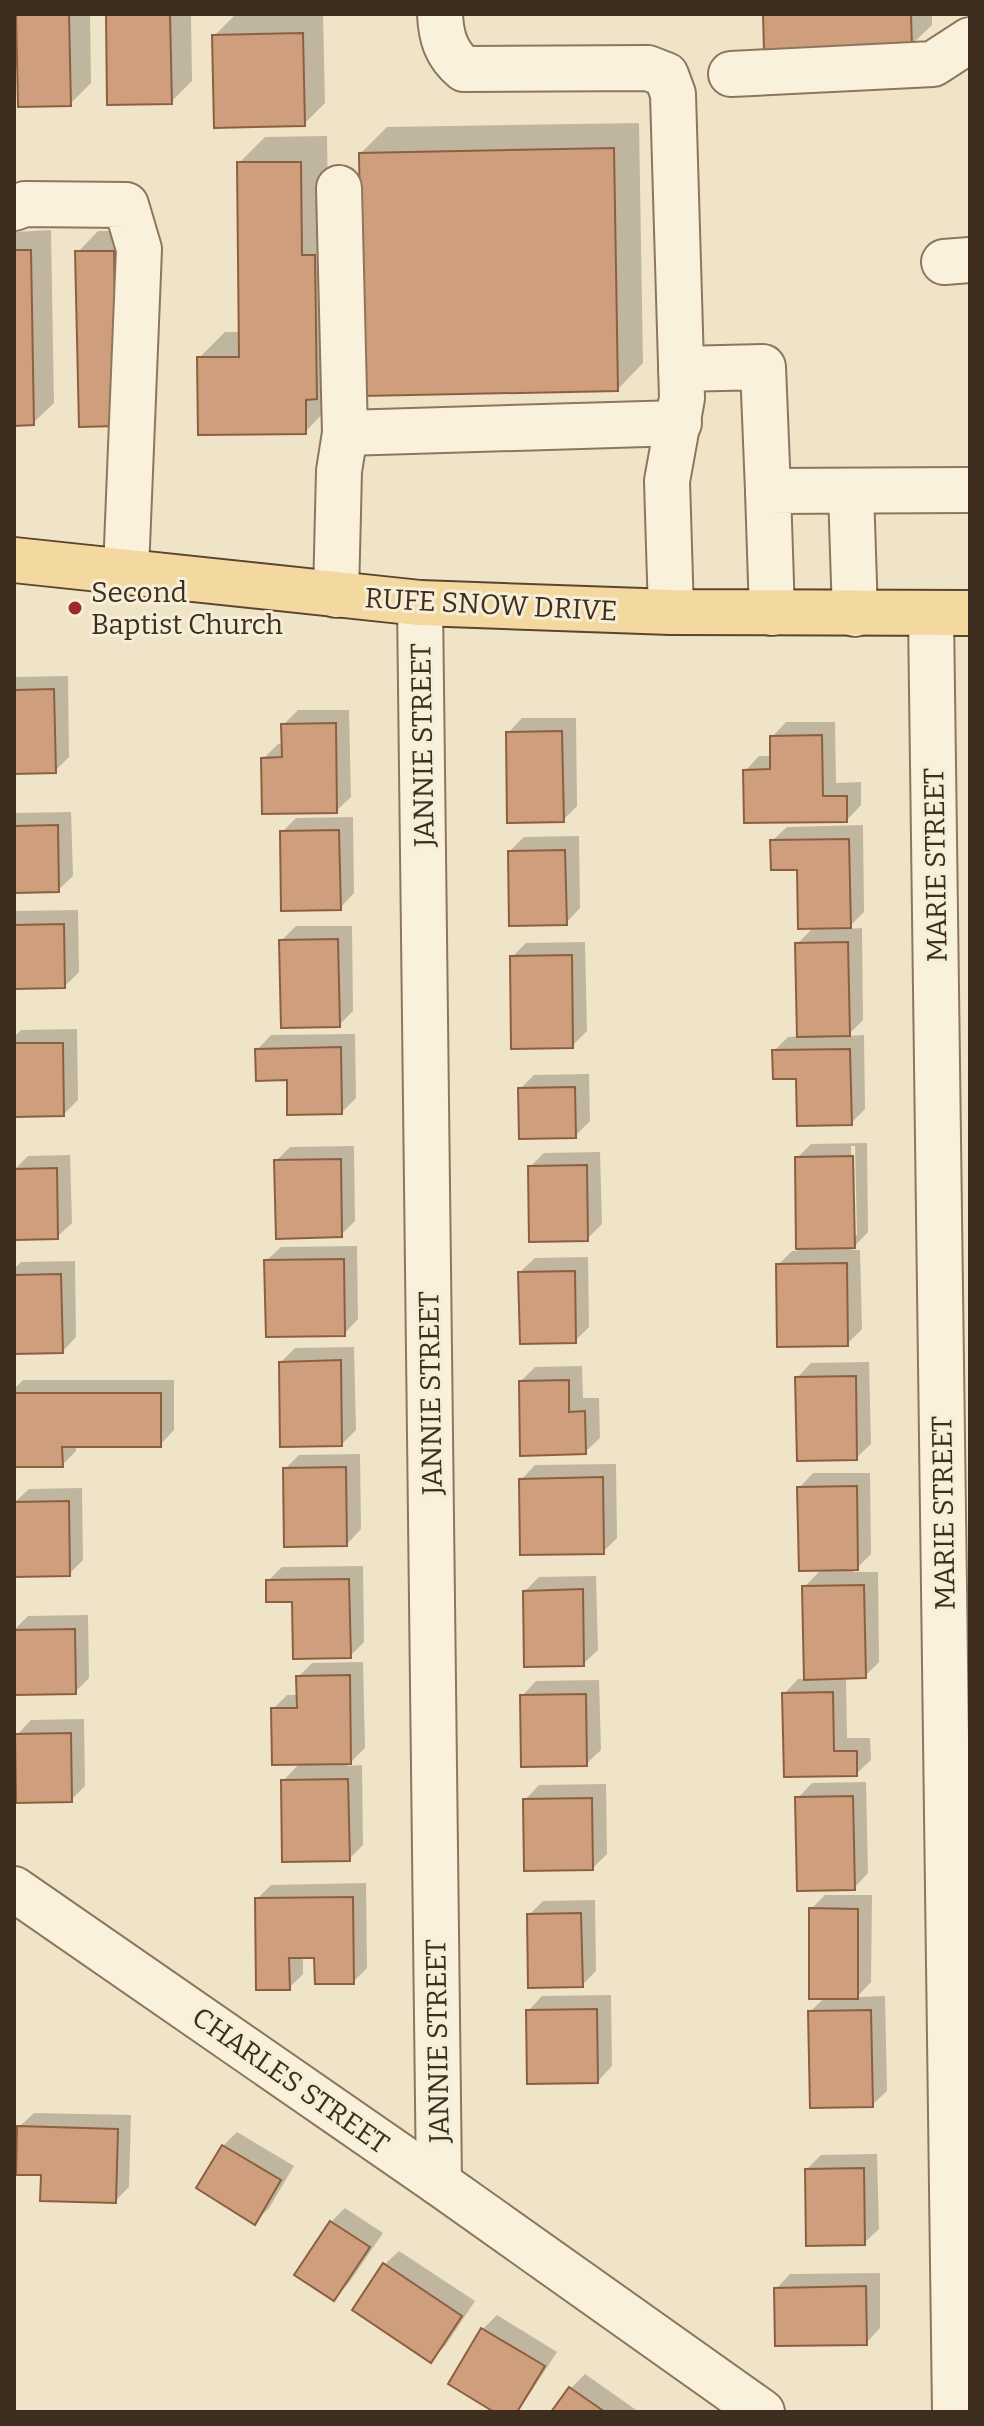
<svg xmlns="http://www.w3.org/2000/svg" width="984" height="2426" font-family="Bitter,serif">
<rect width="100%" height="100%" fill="#f0e4c8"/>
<!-- shadow -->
<g fill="#0003" fill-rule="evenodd">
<path d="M18 14H90L91 83 70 104Z"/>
<path d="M108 14H191L192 81 171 102Z"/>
<path d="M323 14 325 103 304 124 214 36 235 15Z"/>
<path d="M765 14H932V25L911 45Z"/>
<path d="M639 123 643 363 617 390 361 153 387 127Z"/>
<path d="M327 136 331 405 305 432 199 358 225 332H241L239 163 265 137Z"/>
<path d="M51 230 54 403 33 423 14 424V232Z"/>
<path d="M98 231H134L137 403 78 252Z"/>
<path d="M68 676 69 757 55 771 14 772V677Z"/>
<path d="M298 710H349L351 797 336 811 263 759 278 744H284L283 725Z"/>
<path d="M522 718H576L577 806 563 820 508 733Z"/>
<path d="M786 722H835L836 783 861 782V805L847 820 745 771 759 756H772V737Z"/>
<path d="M71 812 73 876 58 890 14 891V813Z"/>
<path d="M353 817 354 893 340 908 282 832 296 818Z"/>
<path d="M863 825 864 912 847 929 862 928 863 1020 847 1036 864 1035 865 1109 851 1123 798 1077 774 1051 788 1037 799 1036 797 944 814 927 798 868 772 841 787 827Z"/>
<path d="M579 836 580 908 566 923 510 851 524 837Z"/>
<path d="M78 910 79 972 64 987H14V911Z"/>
<path d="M296 926H352L353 1011 339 1025 281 941Z"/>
<path d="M585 942 587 1031 572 1046 512 957 526 943Z"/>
<path d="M77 1029 78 1100 64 1114 14 1115V1037L21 1030Z"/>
<path d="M355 1034 356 1098 342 1112 289 1078 257 1050 271 1035Z"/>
<path d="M589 1074 590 1121 575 1136 520 1089 534 1075Z"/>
<path d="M867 1143 868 1232 851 1250H860L862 1329 847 1344 778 1265 792 1251H798L797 1158 811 1144ZM851 1146H855L857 1235H853Z"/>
<path d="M354 1146 355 1221 341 1235 276 1161 290 1147Z"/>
<path d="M600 1152 602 1224 587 1239 530 1167 544 1153Z"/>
<path d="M70 1155 72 1223 57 1237 14 1170 28 1156Z"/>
<path d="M357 1246 358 1319 344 1334 266 1261 281 1247Z"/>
<path d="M588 1257 589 1327 575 1341 520 1272 535 1258Z"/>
<path d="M75 1261 76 1337 62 1352H14V1269L21 1262Z"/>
<path d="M354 1347 356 1430 342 1444 281 1362 295 1348Z"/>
<path d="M869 1362 871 1444 856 1458 797 1378 811 1363Z"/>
<path d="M582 1366 583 1398H599L600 1438 585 1452 521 1381 535 1367Z"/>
<path d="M23 1380H174V1430L160 1445H76V1451L62 1465H14V1389Z"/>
<path d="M360 1454 361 1529 347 1544 285 1469 299 1455Z"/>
<path d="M616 1464 617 1538 603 1552 521 1480 535 1465Z"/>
<path d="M813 1473H870L871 1554 853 1572H878L879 1662 865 1676 846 1677 847 1738H870L871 1760 856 1774 786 1775 784 1694 798 1679H806L804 1587 822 1569 799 1488Z"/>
<path d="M82 1488 83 1560 69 1574 14 1503 29 1489Z"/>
<path d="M363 1566 364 1642 350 1656 294 1600 268 1581 282 1567Z"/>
<path d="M596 1576 598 1650 583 1664 525 1591 539 1577Z"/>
<path d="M88 1615 89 1678 75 1692 14 1693V1630L28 1616Z"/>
<path d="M363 1662 365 1748 347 1766 362 1765 363 1845 349 1859 283 1781 300 1763 273 1709 287 1695H298V1677L312 1663Z"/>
<path d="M599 1680 601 1750 586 1764 522 1696 536 1681Z"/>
<path d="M84 1719 85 1786 71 1800 17 1735 31 1720Z"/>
<path d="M866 1782 868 1873 854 1888 798 1798 812 1783Z"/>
<path d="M606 1784 607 1854 593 1868 525 1800 539 1785Z"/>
<path d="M366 1883 367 1968 353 1982 316 1956H303V1974L289 1988 257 1899 271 1885Z"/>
<path d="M825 1895H872L871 1982 857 1997 885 1996 887 2091 872 2105 810 2012 825 1997 811 1909Z"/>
<path d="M595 1900 596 1971 582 1985 529 1915 543 1901Z"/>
<path d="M611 1995 612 2066 598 2081 528 2011 542 1996Z"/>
<path d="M34 2113 131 2115 129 2187 115 2201 43 2174 19 2127Z"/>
<path d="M237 2132 294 2166 269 2208 255 2222 223 2146Z"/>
<path d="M877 2154 879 2229 864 2243 807 2169 821 2155Z"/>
<path d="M345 2208 383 2233 348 2284 334 2298 331 2222Z"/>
<path d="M399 2251 475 2301 445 2346 430 2360 384 2265Z"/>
<path d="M880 2273V2328L866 2343 776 2289 790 2274Z"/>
<path d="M497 2315 557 2352 518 2412H498L450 2383 483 2329Z"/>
<path d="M585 2374 639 2412H554L571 2388Z"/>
</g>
<!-- building -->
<g fill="#cf9f7d" stroke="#8d5f41" stroke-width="2">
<path d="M16 14H69L71 106 18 107Z"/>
<path d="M106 14H170L172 104 107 105Z"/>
<path d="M763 14H911L912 47 764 50Z"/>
<path d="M303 33 305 126 214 128 212 35Z"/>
<path d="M614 148 618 391 363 396 359 153Z"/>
<path d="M237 162H301L302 255H315L317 399 306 400V434L198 435 197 357H239Z"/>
<path d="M14 250H31L34 425 14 426Z"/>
<path d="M75 251H114L117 426 79 427Z"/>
<path d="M54 689 56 773 14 774V690Z"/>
<path d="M336 723 337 813 262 814 261 758 282 757 281 724Z"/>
<path d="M562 731 564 822 507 823 506 732Z"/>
<path d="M822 735 823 796H847V822L744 823 743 770 770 769V736Z"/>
<path d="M58 825 59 892 14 893V826Z"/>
<path d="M339 830 341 910 281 911 280 831Z"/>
<path d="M849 839 851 928 798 929 797 870H771L770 840Z"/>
<path d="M565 850 567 925 509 926 508 851Z"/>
<path d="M64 924 65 988 14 989V925Z"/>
<path d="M338 939 340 1027 281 1028 279 940Z"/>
<path d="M848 942 850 1036 797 1037 795 943Z"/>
<path d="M572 955 573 1048 511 1049 510 956Z"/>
<path d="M14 1043H63L64 1116 14 1117Z"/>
<path d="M341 1047 342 1114 287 1115V1080L256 1081 255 1049Z"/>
<path d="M850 1049 852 1125 797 1126 796 1079H773L772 1050Z"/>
<path d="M575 1087 576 1138 519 1139 518 1088Z"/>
<path d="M853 1156 855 1248 796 1249 795 1157Z"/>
<path d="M341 1159 342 1237 276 1239 274 1160Z"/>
<path d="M587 1165 588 1241 529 1242 528 1166Z"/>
<path d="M57 1168 58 1239 14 1240V1169Z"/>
<path d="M344 1259 345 1336 266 1337 264 1260Z"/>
<path d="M847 1263 848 1346 777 1347 776 1264Z"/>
<path d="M575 1271 576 1343 520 1344 518 1272Z"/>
<path d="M61 1274 63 1353 14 1354V1275Z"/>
<path d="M341 1360 342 1446 280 1447 279 1362Z"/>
<path d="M856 1376 857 1460 797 1461 795 1377Z"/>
<path d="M569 1380V1412L585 1411 586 1454 520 1456 519 1381Z"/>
<path d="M14 1393H161V1447H62L63 1467H14Z"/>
<path d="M346 1467 347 1546 284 1547 283 1468Z"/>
<path d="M603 1477 604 1554 520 1555 519 1479Z"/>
<path d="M857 1486 858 1570 799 1571 797 1487Z"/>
<path d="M69 1501 70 1576 14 1577V1502Z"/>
<path d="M349 1579 351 1658 293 1659 292 1602H266V1580Z"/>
<path d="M864 1585 866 1678 804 1680 802 1586Z"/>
<path d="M583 1589 584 1666 524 1667 523 1591Z"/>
<path d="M75 1629 76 1694 14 1695V1630Z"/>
<path d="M350 1675 351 1764 272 1765 271 1708H297L296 1676Z"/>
<path d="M833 1692 834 1751H857V1776L784 1777 782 1693Z"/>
<path d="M586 1694 587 1766 521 1767 520 1695Z"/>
<path d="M71 1733 72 1802 16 1803 15 1734Z"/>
<path d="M348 1779 350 1861 282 1862 281 1780Z"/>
<path d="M853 1796 855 1890 797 1891 795 1797Z"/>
<path d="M592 1798 593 1870 524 1871 523 1799Z"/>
<path d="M353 1897 354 1984H315L314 1958H289L290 1990H256L255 1898Z"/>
<path d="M809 1908 858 1909V1999H809Z"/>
<path d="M581 1913 583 1987 528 1988 527 1914Z"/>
<path d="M597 2009 598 2083 527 2084 526 2010Z"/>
<path d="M871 2010 873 2107 810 2108 808 2011Z"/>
<path d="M17 2126 118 2129 116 2203 40 2201 41 2175H16Z"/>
<path d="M222 2145 281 2180 255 2225 196 2188Z"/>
<path d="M864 2168 865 2245 806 2246 805 2169Z"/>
<path d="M330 2221 370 2247 334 2301 294 2275Z"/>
<path d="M383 2263 462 2316 431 2363 352 2310Z"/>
<path d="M866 2286 867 2345 775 2346 774 2288Z"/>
<path d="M481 2328 545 2366 517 2412H494L448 2384Z"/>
<path d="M569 2387 605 2412H551Z"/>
</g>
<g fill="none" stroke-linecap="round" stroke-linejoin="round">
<defs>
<g id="minor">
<path d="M440 14C441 37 446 54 464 69L648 68 666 75 673 94 682 398 667 481 671 612"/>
<path d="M731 74 933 64 970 40"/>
<path d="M14 208 25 204 126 205 139 249 126 571"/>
<path d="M944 262 970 260"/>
<path d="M681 369 763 367 768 491"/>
<path d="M345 433 679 423"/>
<path d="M851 491 855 614"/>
<path d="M336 595 339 471 345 433 339 188"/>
<path d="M420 603 439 2183"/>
<path d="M772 613 768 491 970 490"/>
<path d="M931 614 955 2412"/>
<path d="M14 1889 439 2183 762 2412"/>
</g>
<path id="major" d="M14 560 420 603 671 612 970 613"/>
</defs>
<!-- minor casing -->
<use href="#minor" stroke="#8d765c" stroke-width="48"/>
<!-- major casing -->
<use href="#major" stroke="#5b4430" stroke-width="48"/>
<!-- minor -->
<use href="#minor" stroke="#faf1dc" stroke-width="44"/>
<!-- major -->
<use href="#major" stroke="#f3d9a0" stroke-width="44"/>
</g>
<!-- markers -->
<circle fill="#9e2a2b" stroke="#f7eed8" stroke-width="3" cx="75" cy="608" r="8"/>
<g text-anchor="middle" stroke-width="6" stroke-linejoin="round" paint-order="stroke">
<!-- poi labels -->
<g font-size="28" fill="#3d2e20" stroke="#f7eed8" text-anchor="start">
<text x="91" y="602">Second<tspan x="91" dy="32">Baptist Church</tspan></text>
</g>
<!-- street labels -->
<g font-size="28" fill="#3d2e20" stroke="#f7eed8">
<text transform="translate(491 604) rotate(3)" y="10">RUFE SNOW DRIVE</text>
<text transform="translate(422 745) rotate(-91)" y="10">JANNIE STREET</text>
<text transform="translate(935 865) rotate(-91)" y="10">MARIE STREET</text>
<text transform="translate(430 1393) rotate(-91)" y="10">JANNIE STREET</text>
<text transform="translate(943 1513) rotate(-91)" y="10">MARIE STREET</text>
<text transform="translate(437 2041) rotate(-91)" y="10">JANNIE STREET</text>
<text transform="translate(291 2080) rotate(35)" y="10">CHARLES STREET</text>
</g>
</g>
<!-- border -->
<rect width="984" height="2426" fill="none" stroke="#3d2e20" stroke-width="32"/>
</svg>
